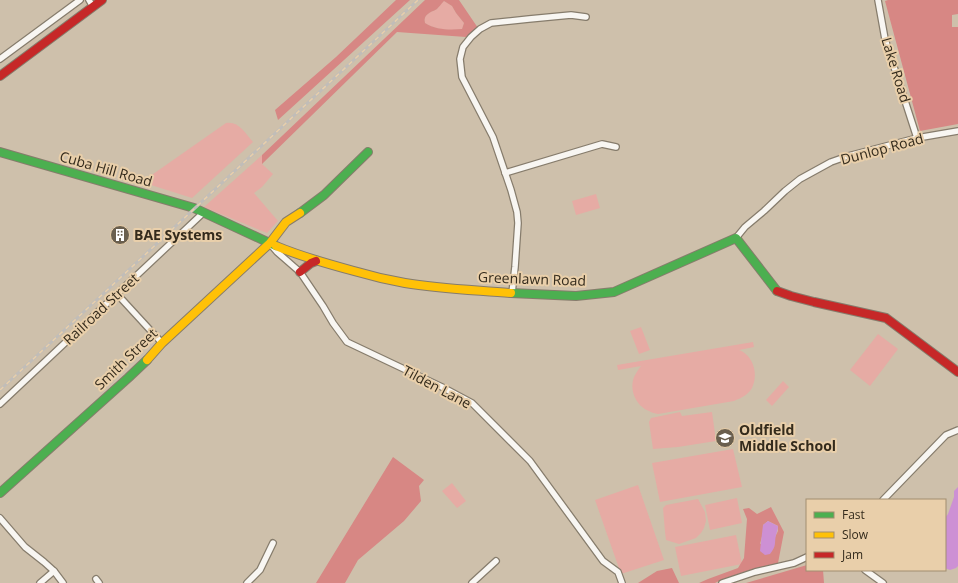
<svg xmlns="http://www.w3.org/2000/svg" width="958" height="583" font-family="'Open Sans',sans-serif">
<rect width="100%" height="100%" fill="#cec0ab"/>
<!-- green -->
<g fill="#e6aba4">
<path d="M444 1 452 6 456 13 464 23 462 29C450 31 436 30 425 23 423 14 430 13 437 9 439 7 441 3 444 1Z"/>
<path d="M226 123C239 121 245 133 253 142L192 198 151 185 146 179Z"/>
<path d="M262 155V164L273 174 262 187 254 193 278 221 267 233 204 207Z"/>
<path d="M596 194 600 208 576 215 572 201Z"/>
<path d="M641 327 650 350 639 354 630 331Z"/>
<path d="M878 334 898 349 870 386 850 370Z"/>
<path d="M753 342 754 347 739 350C753 355 759 374 752 388 748 395 741 398 734 401L658 414C655 413 652 413 649 411 636 406 629 390 634 377 636 373 638 370 641 366L618 370 617 365Z"/>
<path d="M783 381 789 387 772 406 766 400Z"/>
<path d="M680 412 682 416 712 412 716 441 678 447 653 449 649 422 651 418Z"/>
<path d="M733 449 742 487 660 502 652 463Z"/>
<path d="M452 483 466 501 457 508 442 491Z"/>
<path d="M638 485 664 560 621 574 595 500Z"/>
<path d="M737 498 742 523 710 530 705 505Z"/>
<path d="M698 499 705 512 706 521 704 528 701 533 696 538 679 544 666 540 665 532 663 508 666 505Z"/>
<path d="M736 535 742 564 681 576 675 547Z"/>
</g>
<!-- forest -->
<g fill="#d78784" fill-rule="evenodd">
<path d="M396 0H410L278 120 275 110 336 57Z"/>
<path d="M425 0H459L478 28 466 37 397 32 262 164V155ZM444 1 452 6 456 13 464 23 462 29C450 30 436 30 425 23 423 14 430 13 437 9 439 7 441 4 444 1Z"/>
<path d="M888 0H958V14L952 15V27H958V124L920 131 885 1Z"/>
<path d="M393 457 424 480 419 486 421 501 404 521 358 560 345 583H316Z"/>
<path d="M771 507 784 532 778 563 721 580 715 583H699L708 579 738 568 744 558 747 519 743 509 749 508 757 514ZM768 521 778 526V531L775 537 760 544 763 533V525Z"/>
<path d="M807 565V570H823L824 583H746Z"/>
<path d="M672 568 679 583H638L657 571Z"/>
</g>
<!-- water -->
<g fill="#cd90d4">
<path d="M958 487V566L956 568 950 570 945 568V518L948 514 954 497V491Z"/>
<path d="M768 521 778 526C778 530 777 531 776 535 774 544 777 545 770 554L765 555 760 551C761 542 762 533 763 525Z"/>
</g>
<g fill="none" stroke-linecap="round" stroke-linejoin="round">
<defs>
<g id="street">
<path d="M89 0 93 7"/>
<path d="M878 0 885 39 917 138"/>
<path d="M0 59 80 0"/>
<path d="M505 173 602 144 616 147"/>
<path d="M736 238 745 227 764 211 785 191 800 179 831 162 848 156 917 138 958 131"/>
<path d="M271 245 277 252 300 272 323 306 333 323 347 342 442 387 472 403 530 461 603 561 618 572 622 583"/>
<path d="M512 293 515 267 518 223 517 212 511 190 493 137 462 77 460 59 463 47 471 37 480 29 491 23 529 19 571 15 586 17"/>
<path d="M117 294 162 343"/>
<path d="M0 404 203 213"/>
<path d="M883 500 946 435 958 430"/>
<path d="M0 518 25 547 44 562 54 571 63 583"/>
<path d="M865 570 883 583"/>
<path d="M96 579 99 583"/>
<path d="M40 583 54 571"/>
<path d="M247 583 260 570 273 543"/>
<path d="M472 583 496 561"/>
<path d="M722 583 755 572 794 563 807 557"/>
</g>
<g id="fast">
<path d="M0 152 194 208 276 246"/>
<path d="M300 213 324 195 368 152"/>
<path d="M511 293 576 296 614 292 736 238 777 291"/>
<path d="M0 493 128 378 147 360"/>
</g>
<g id="slow">
<path d="M276 246C302 257 328 264 354 271 371 276 388 280 405 283 440 289 476 290 511 293"/>
<path d="M147 360 162 343 270 243 286 222 300 213"/>
</g>
<g id="jam">
<path d="M0 76 102 0"/>
<path d="M300 272 311 263 316 261"/>
<path d="M777 291 791 296 814 302 886 318 958 372"/>
</g>
</defs>
<!-- street casing -->
<use href="#street" stroke="#867c6c" stroke-width="8"/>
<!-- fast casing -->
<use href="#fast" stroke="#867c6c" stroke-width="10"/>
<!-- slow casing -->
<use href="#slow" stroke="#867c6c" stroke-width="10"/>
<!-- jam casing -->
<use href="#jam" stroke="#867c6c" stroke-width="10"/>
<!-- street -->
<use href="#street" stroke="#f8f6f2" stroke-width="5.5"/>
<!-- fast -->
<use href="#fast" stroke="#4caf50" stroke-width="8"/>
<!-- slow -->
<use href="#slow" stroke="#ffc107" stroke-width="8"/>
<!-- jam -->
<use href="#jam" stroke="#c62828" stroke-width="8"/>
<defs>
<path id="rail" d="M0 390 418 0"/>
</defs>
<!-- rail casing -->
<use href="#rail" stroke="#c1bdb8" stroke-width="3"/>
<!-- rail -->
<use href="#rail" stroke="#e9cfaa" stroke-width="1.5" stroke-dasharray="4.5" stroke-linecap="butt"/>
</g>
<!-- icons -->
<defs>
<symbol id="building-disc" viewBox="-11 -11 22 22"><circle r="9.5" fill="#6a5f4e" stroke="#e9cfaa"/><path d="M-4-6H4V6H1V3H-1V6H-4ZM-2.5-4.3h1.7v1.8h-1.7ZM.8-4.3h1.7v1.8H.8ZM-2.5-1h1.7V.8h-1.7ZM.8-1h1.7V.8H.8Z" fill="#fff"/></symbol>
<symbol id="school-disc" viewBox="-11 -11 22 22"><circle r="9.5" fill="#6a5f4e" stroke="#e9cfaa"/><path d="M0-5L7-2L0 1L-7-2ZM-4 1L0 2.5L4 1V4Q0 6-4 4Z" fill="#fff"/></symbol>
</defs>
<g fill-rule="evenodd">
<use href="#building-disc" x="109" y="224" width="22" height="22"/>
<use href="#school-disc" x="714" y="427" width="22" height="22"/>
</g>
<g text-anchor="middle" stroke-width="4" stroke-linejoin="round" paint-order="stroke">
<!-- street labels -->
<g font-size="14" fill="#342b1c" stroke="#e9cfaa">
<text transform="translate(896 70) rotate(73)" y="5">Lake Road</text>
<text transform="translate(882 149) rotate(-15)" y="5">Dunlop Road</text>
<text transform="translate(106 169) rotate(16)" y="5">Cuba Hill Road</text>
<text transform="translate(532 279) rotate(2)" y="5">Greenlawn Road</text>
<text transform="translate(101 309) rotate(-43)" y="5">Railroad Street</text>
<text transform="translate(126 359) rotate(-44)" y="5">Smith Street</text>
<text transform="translate(437 387) rotate(28)" y="5">Tilden Lane</text>
</g>
<!-- poi labels -->
<g font-size="14" font-weight="bold" fill="#342b1c" stroke="#e9cfaa" text-anchor="start">
<text x="134" y="240">BAE Systems</text>
<text x="739" y="435">Oldfield<tspan x="739" dy="16">Middle School</tspan></text>
</g>
</g>
<!-- legend -->
<rect x="806" y="499" width="140" height="72" fill="#e9cfaa" stroke="#a18d71"/>
<rect x="814" y="512" width="20" height="6" fill="#4caf50" stroke="#a18d71"/>
<text x="842" y="519" font-size="12" fill="#342b1c">Fast</text>
<rect x="814" y="532" width="20" height="6" fill="#ffc107" stroke="#a18d71"/>
<text x="842" y="539" font-size="12" fill="#342b1c">Slow</text>
<rect x="814" y="552" width="20" height="6" fill="#c62828" stroke="#a18d71"/>
<text x="842" y="559" font-size="12" fill="#342b1c">Jam</text>
</svg>
